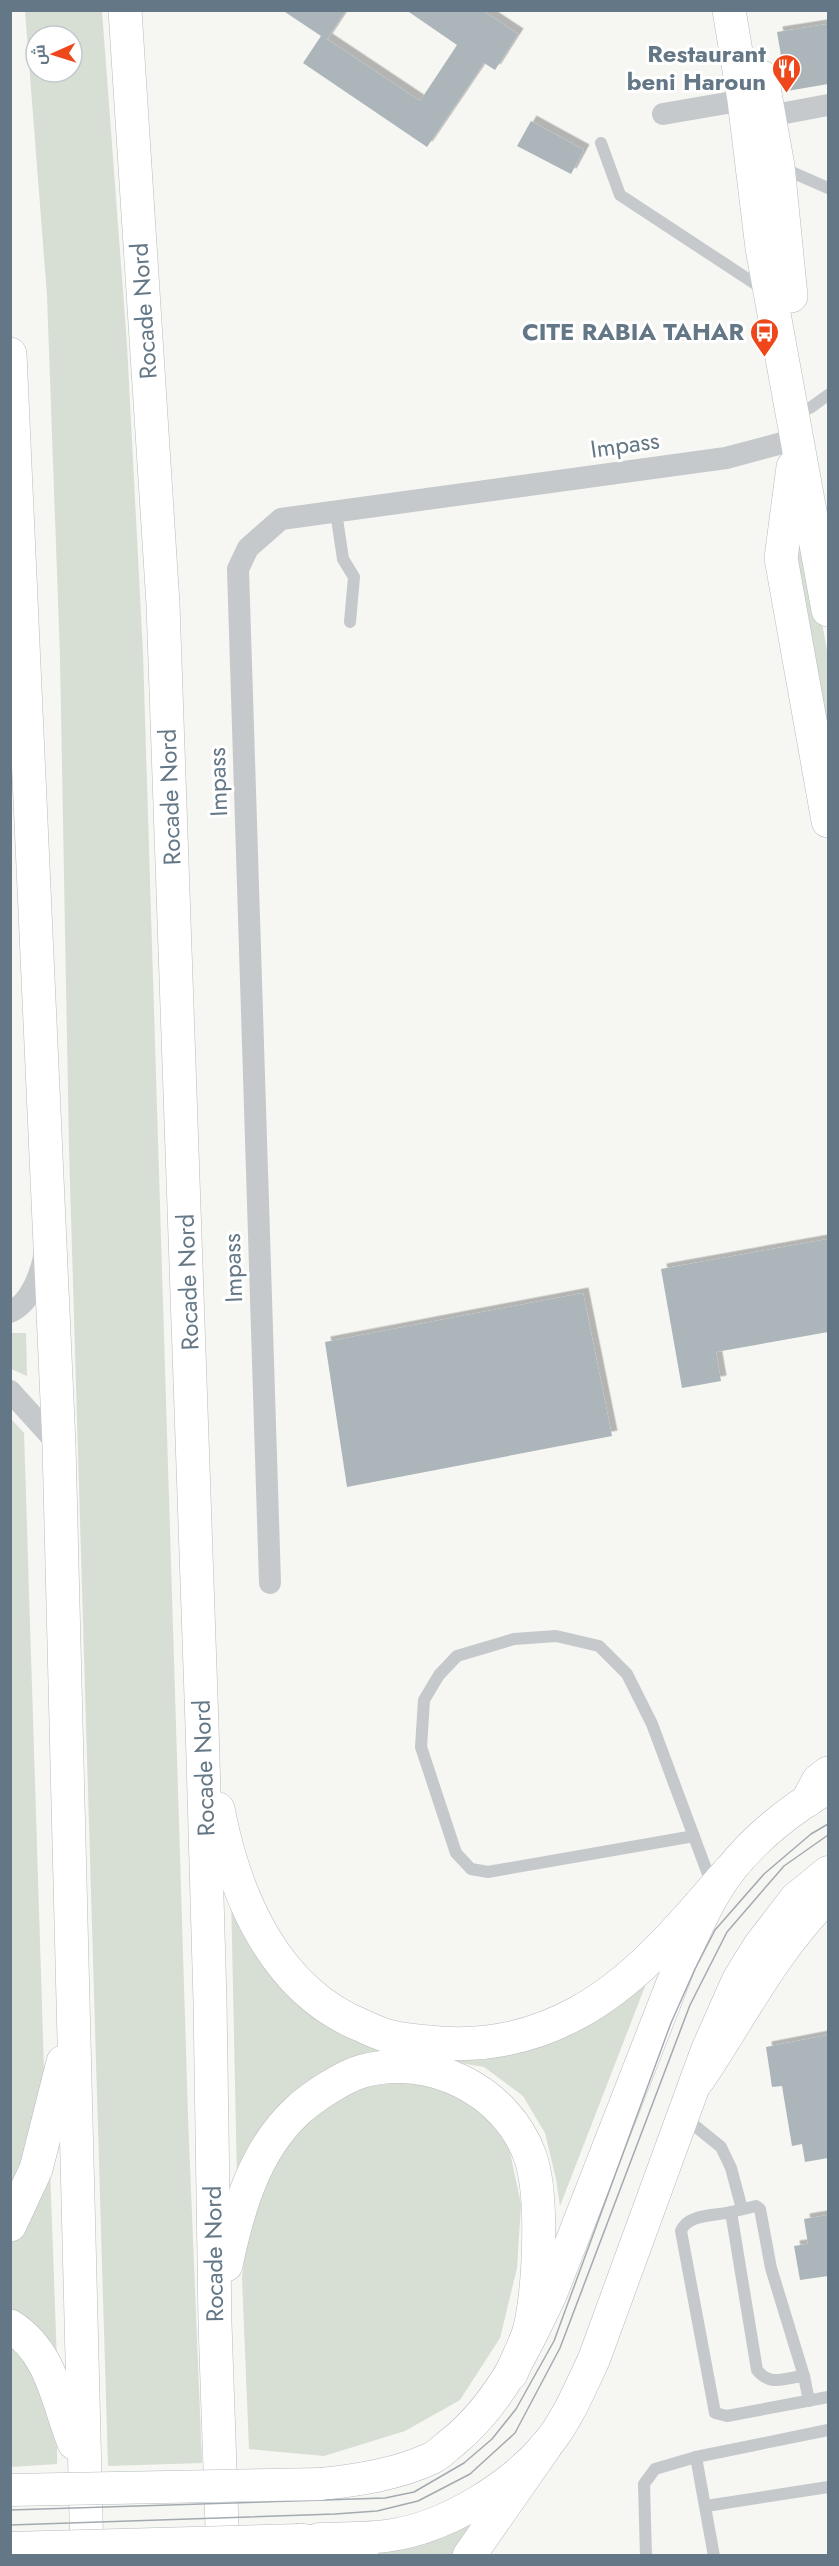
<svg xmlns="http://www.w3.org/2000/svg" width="839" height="2566" font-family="Jost,Cairo,sans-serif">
<defs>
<filter id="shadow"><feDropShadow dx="5.5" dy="-5.5" stdDeviation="0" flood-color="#0004"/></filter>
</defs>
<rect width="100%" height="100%" fill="#f6f6f3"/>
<!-- green -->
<g fill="#d7ded3" fill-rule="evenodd">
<path d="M25 11H102L127 345 143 653 188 2116 202 2463 108 2466 69 1148 60 656 47 295ZM36 36H72V72H36Z"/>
<path d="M798 484 828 657V784L788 569Z"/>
<path d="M11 1333H26L27 1376 11 1369Z"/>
<path d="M11 1419 24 1433 44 2070 11 2210Z"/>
<path d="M231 1893 273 1975 441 2059H366L237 2178Z"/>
<path d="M649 1976 560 2206 556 2179 545 2133 523 2096 484 2067 443 2060Z"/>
<path d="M410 2081 451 2091 485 2115 509 2148 521 2204 517 2268 500 2338 460 2400 405 2431 324 2456 249 2449 242 2278 249 2216 290 2136 318 2110 359 2088Z"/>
<path d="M50 2169 57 2362 11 2313V2243L23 2228Z"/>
<path d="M11 2336 26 2349 50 2414 57 2444V2464L11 2467Z"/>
<path d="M488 2511 456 2555H376L369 2549Z"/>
</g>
<!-- building -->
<g fill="#acb5ba" filter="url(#shadow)">
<path d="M282 10H346L327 39 420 101 457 45 406 10H482L518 34 495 70 484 63 427 147 303 63 321 36Z"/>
<path d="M828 24V84L787 91 777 32Z"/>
<path d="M531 121 584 150 571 174 517 146Z"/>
<path d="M828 1239V1332L716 1352 721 1381 682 1388 661 1269Z"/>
<path d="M583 1293 612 1436 347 1487 325 1342Z"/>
<path d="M828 2035V2158L805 2162 802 2144 792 2146 782 2086 772 2087 766 2047Z"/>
<path d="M828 2215V2276L800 2280 794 2246 808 2244 804 2219Z"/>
</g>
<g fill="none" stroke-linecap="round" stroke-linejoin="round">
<defs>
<g id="secondary">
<path d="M322 2484C359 2480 398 2474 432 2458 440 2454 447 2446 454 2441 500 2403 526 2347 551 2294L683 1956C697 1927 710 1896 730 1870 755 1838 792 1808 828 1788"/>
<path d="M319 2539C343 2538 369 2539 392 2535 446 2527 509 2488 545 2447 566 2423 580 2389 594 2359L707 2050 738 1980 759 1946 795 1899 828 1872"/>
</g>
<g id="trunk">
<path d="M729 10 744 100 762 248 828 610"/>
<path d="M762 77 778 166 791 296"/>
<path d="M793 467 781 558 828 821"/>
<path d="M808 1800 818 1781 828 1773"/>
<path d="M698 2080C740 2018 774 1949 828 1896"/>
</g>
<g id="motorway">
<path d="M125 10 163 604 202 1725 210 2001 215 2323 223 2556"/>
<path d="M10 354 59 1445 87 2556"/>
<path d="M218 1809C235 1897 275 1991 363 2026 372 2030 382 2035 392 2037 404 2040 417 2041 428 2042 480 2048 531 2038 577 2013 638 1980 684 1923 729 1871"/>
<path d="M10 2225 36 2169 63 2062"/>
<path d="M226 2265C238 2209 254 2151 297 2111 312 2097 344 2076 363 2071 430 2053 506 2090 530 2156 544 2195 539 2287 530 2328 526 2343 517 2359 511 2374"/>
<path d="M10 2326C52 2352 57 2401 74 2443"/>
<path d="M300 2540 348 2547 362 2556"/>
<path d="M469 2556 545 2447"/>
</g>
</defs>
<!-- secondary casing -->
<use href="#secondary" stroke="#b5bbbf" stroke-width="33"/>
<!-- trunk casing -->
<use href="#trunk" stroke="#b7bbbe" stroke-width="34"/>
<!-- motorway casing -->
<use href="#motorway" stroke="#b7bbbe" stroke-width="34"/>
<!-- service -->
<g stroke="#c5c9cc" stroke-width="12">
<path d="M601 143 620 195 763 289"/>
<path d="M780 167 828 188"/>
<path d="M810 408 828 395"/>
<path d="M336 512 343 559 354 577 350 622"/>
<path d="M694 1836 488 1872 471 1869 456 1853 421 1747 424 1700 439 1675 457 1656 514 1639 556 1636 599 1646 627 1674 652 1724 712 1885"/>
<path d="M684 2117 721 2147 731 2168 742 2209"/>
<path d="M731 2212 756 2206 760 2209 771 2268 804 2376"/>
<path d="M809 2401 804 2376C784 2378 771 2387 757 2370L731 2212C715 2216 687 2214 681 2231L715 2413 727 2416 828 2397"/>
<path d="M706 2506 828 2487"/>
<path d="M646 2556 644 2484 655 2469 696 2457"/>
<path d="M714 2556 696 2457 828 2430"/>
</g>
<!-- minor -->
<g stroke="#c5c9cc" stroke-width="22">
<path d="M663 114 744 100"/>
<path d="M769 116 828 105"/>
<path d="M10 1312C31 1303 41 1273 45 1253"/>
<path d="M10 1391 59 1445"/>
<path d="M270 1583 238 569 248 548 281 519 726 458 797 439"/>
</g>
<!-- secondary -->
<use href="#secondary" stroke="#fff" stroke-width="32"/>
<!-- trunk -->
<use href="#trunk" stroke="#fff" stroke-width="33"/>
<!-- motorway -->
<use href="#motorway" stroke="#fff" stroke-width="33"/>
<!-- tram -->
<g stroke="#a3aab0" stroke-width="1.5">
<path d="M10 2510 385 2498 414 2492 464 2463 492 2439 516 2409 554 2341 671 2023 695 1969 715 1930 764 1874 811 1834 828 1824"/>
<path d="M10 2525 335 2514 377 2511 418 2501 470 2474 515 2433 560 2348 690 2005 727 1932 784 1866 828 1835"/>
</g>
<defs>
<g id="secondary-bridge">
<path d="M10 2490 322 2484"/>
<path d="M10 2548 300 2540"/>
</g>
</defs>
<!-- secondary-bridge casing -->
<use href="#secondary-bridge" stroke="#b5bbbf" stroke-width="33" stroke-linecap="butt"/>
<!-- secondary-bridge -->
<use href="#secondary-bridge" stroke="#fff" stroke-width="32"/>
</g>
<!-- icons -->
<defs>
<symbol id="restaurant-pin" viewBox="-11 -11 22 30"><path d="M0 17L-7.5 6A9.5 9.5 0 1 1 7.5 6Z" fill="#ee471b" stroke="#fff"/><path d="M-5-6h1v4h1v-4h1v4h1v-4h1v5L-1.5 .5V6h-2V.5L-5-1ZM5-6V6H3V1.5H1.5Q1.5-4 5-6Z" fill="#fff"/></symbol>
<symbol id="bus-pin" viewBox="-11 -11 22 30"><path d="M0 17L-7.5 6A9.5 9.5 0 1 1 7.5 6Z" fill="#ee471b" stroke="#fff"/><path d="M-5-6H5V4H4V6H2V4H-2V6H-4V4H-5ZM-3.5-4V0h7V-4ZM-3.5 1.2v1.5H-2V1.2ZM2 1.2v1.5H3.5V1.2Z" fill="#fff"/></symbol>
</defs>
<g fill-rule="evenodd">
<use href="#restaurant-pin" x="770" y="52" width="33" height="45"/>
<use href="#bus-pin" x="748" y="316" width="33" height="45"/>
</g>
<g text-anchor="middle" stroke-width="6" stroke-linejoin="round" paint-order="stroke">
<!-- poi labels -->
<g font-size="24" font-weight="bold" fill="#637786" stroke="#fff" text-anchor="end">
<text x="766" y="62">Restaurant<tspan x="766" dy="28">beni Haroun</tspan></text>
<text x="744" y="340">CITE RABIA TAHAR</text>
</g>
<!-- street labels -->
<g font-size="24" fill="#637786" stroke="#fff">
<text transform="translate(144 311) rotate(-94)" y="8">Rocade Nord</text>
<text transform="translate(625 445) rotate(-8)" y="8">Impass</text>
<text transform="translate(218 782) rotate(-92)" y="8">Impass</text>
<text transform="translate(170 797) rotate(-92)" y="8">Rocade Nord</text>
<text transform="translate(233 1268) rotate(-92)" y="8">Impass</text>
<text transform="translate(188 1282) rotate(-92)" y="8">Rocade Nord</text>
<text transform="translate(204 1768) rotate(-92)" y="8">Rocade Nord</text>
<text transform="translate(214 2254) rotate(-91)" y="8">Rocade Nord</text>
</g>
</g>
<!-- border -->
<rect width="839" height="2566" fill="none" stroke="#637786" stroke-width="24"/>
<!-- north arrow -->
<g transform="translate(54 54) rotate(267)"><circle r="28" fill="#ffffff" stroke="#c1c9cf" stroke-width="1.5"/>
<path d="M0-4.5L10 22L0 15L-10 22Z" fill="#ee471b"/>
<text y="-9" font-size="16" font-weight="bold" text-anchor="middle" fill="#637786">ش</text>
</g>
</svg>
